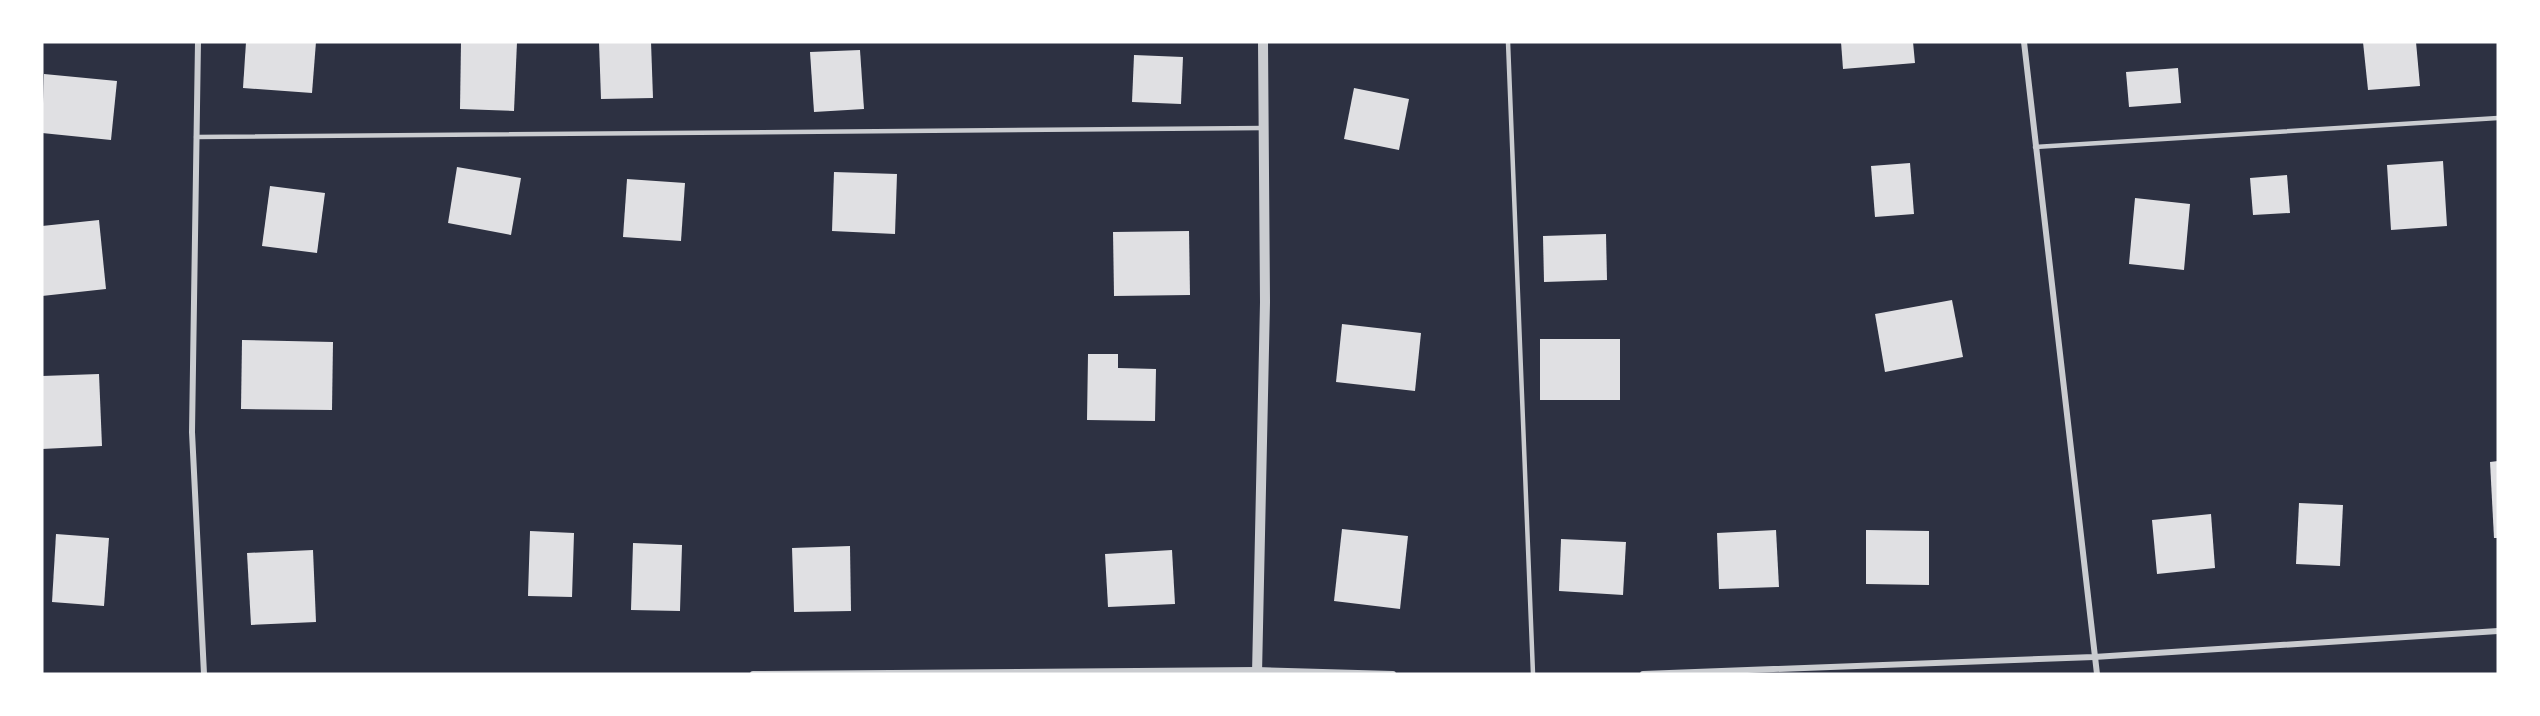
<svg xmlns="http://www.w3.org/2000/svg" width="2540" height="716" font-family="'Exo 2',sans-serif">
<rect width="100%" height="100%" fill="#2d3142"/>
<!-- building -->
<g fill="#e0e0e3">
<path d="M246 42H316L312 93 243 88Z"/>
<path d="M461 42H517L514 111 460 109Z"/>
<path d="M599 42H651L653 98 601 99Z"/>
<path d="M1841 42H1913L1915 63 1843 69Z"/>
<path d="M2363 42H2416L2420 86 2368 90Z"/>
<path d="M860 50 864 109 814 112 810 52Z"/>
<path d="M1134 55 1183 57 1181 104 1132 102Z"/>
<path d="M2178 68 2181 103 2129 107 2126 72Z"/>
<path d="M44 74 117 81 111 140 42 133Z"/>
<path d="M1354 88 1409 99 1399 150 1344 139Z"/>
<path d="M2443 161 2447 226 2391 230 2387 165Z"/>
<path d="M1910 163 1914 214 1875 217 1871 166Z"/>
<path d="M457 167 521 178 511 235 448 223Z"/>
<path d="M834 172 897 174 895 234 832 231Z"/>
<path d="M2287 175 2290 213 2253 215 2250 178Z"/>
<path d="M627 179 685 183 681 241 623 237Z"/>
<path d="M270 186 325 193 317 253 262 246Z"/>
<path d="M2135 198 2190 204 2184 270 2129 264Z"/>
<path d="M99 220 106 289 42 296V226Z"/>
<path d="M1189 231 1190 295 1114 296 1113 232Z"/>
<path d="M1606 234 1607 280 1544 282 1543 236Z"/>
<path d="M1952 300 1963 357 1885 372 1875 314Z"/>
<path d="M1342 324 1421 333 1415 391 1336 382Z"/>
<rect x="1540" y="339" width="80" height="61"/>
<path d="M242 340 333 342 332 410 241 409Z"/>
<path d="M1088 354H1118V368L1156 369 1155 421 1087 420Z"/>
<path d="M99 374 102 446 42 449V376Z"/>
<path d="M2498 461V538H2494L2490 462Z"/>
<path d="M2299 503 2343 505 2340 566 2296 564Z"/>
<path d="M2211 514 2215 568 2157 574 2152 520Z"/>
<path d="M1342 529 1408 536 1400 609 1334 601Z"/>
<path d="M1776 530 1779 587 1719 589 1717 533Z"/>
<path d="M1866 530 1929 531V585L1866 584Z"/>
<path d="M530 531 574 533 572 597 528 596Z"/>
<path d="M56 534 109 538 104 606 52 602Z"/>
<path d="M1561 539 1626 542 1623 595 1559 591Z"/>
<path d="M633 543 682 545 680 611 631 610Z"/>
<path d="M850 546 851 611 794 612 792 548Z"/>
<path d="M313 550 316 622 251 625 247 553Z"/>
<path d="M1172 550 1175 604 1108 607 1105 554Z"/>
</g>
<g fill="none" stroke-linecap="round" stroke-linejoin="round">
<!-- service -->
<g stroke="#caccd0" stroke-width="4.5">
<path d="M1508 42 1533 674"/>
<path d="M196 137 1264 128"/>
<path d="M2035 147 2498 118"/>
</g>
<!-- minor -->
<g stroke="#caccd0" stroke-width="6">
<path d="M198 42 192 432 204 674"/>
<path d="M2024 42 2097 674"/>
<path d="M753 674 1257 670 1393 674"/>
<path d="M1643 674 2094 657 2498 631"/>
</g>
<!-- tertiary -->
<path stroke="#caccd0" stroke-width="10" d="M1257 674 1265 302 1263 42"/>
</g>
<!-- border -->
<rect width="2540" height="716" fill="none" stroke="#ffffff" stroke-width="87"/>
</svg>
